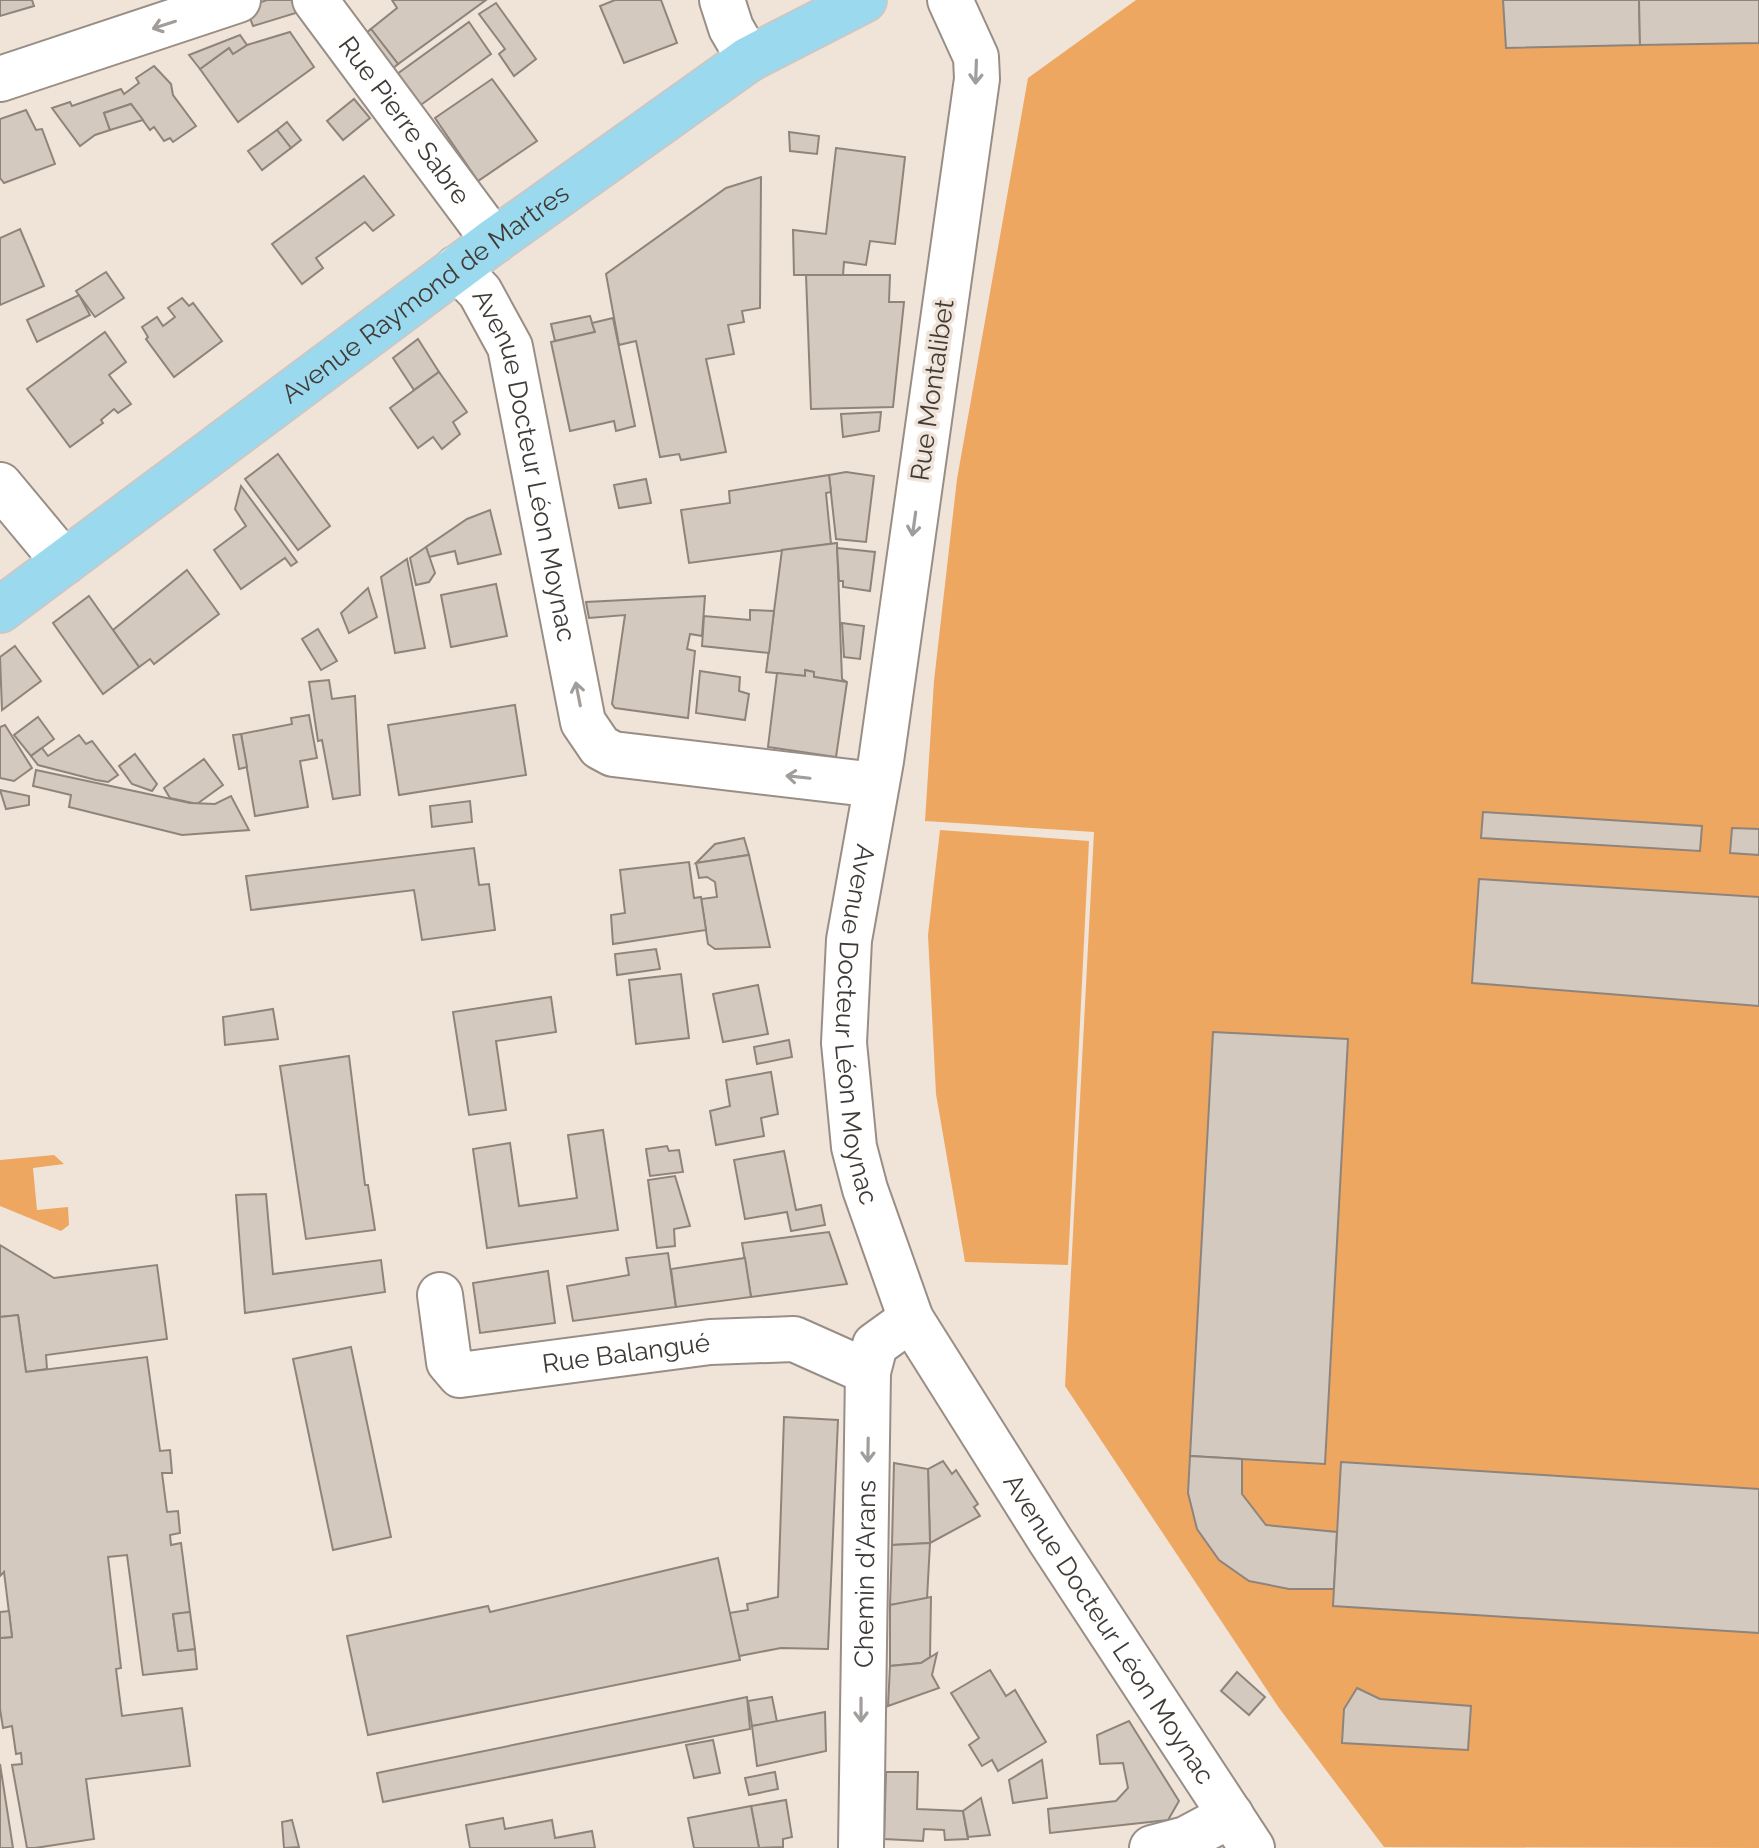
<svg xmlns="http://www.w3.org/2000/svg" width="1759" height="1848" font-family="Raleway,sans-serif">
<rect width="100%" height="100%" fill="#f0e4d9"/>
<!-- green -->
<g fill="#eea761">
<path d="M1136 0H1759V1848L1384 1847 1279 1708 1065 1386 1094 832 925 821 934 681 957 479 1028 78Z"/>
<path d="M940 830 1089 841 1068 1265 965 1262 936 1094 928 935Z"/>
<path d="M54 1155 64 1164 33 1168 37 1210 68 1207 69 1225 61 1231 0 1206V1160Z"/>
</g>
<!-- building -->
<g fill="#d4c9be" stroke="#8f847b" stroke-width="2">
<path d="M0 0H32L34 6 0 16Z"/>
<path d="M267 0H291L299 12 253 26 246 7Z"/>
<path d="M392 0H486L398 64 371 29 397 8Z"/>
<path d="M615 0H661L677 43 624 63 600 6Z"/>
<path d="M1503 0H1639L1640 45 1506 48Z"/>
<path d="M1639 0H1759V43L1640 45Z"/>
<path d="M496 3 536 59 514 76 499 54 505 49 479 14Z"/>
<path d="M469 22 491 54 418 107 393 77Z"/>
<path d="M371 29 398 64 387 73 360 38Z"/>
<path d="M290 32 314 67 238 122 200 69 229 48 233 54 247 45Z"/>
<path d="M240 35 247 45 233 54 229 48 200 69 189 55Z"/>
<path d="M154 66 171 84 173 95 196 126 173 142 170 138 164 141 154 127 150 130 131 104 104 113 110 130 95 135 80 146 52 108 70 102 72 106 121 89 124 94 139 83 136 78Z"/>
<path d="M492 79 537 141 478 181 435 118Z"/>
<path d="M354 99 370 118 343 140 327 121Z"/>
<path d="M131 104 143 120 110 130 104 113Z"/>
<path d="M26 110 36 130 42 129 55 164 4 183 0 178V119Z"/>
<path d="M287 122 301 140 291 148 277 130Z"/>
<path d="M277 130 291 148 262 170 248 151Z"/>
<path d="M789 132 819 136 817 154 790 151Z"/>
<path d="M836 148 905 157 895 244 870 241 866 265 844 262 843 275H794L793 230 826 234Z"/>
<path d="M364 176 394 215 373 231 365 222 316 258 323 268 302 284 272 244Z"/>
<path d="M761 177 760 308 742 311 744 322 728 325 734 354 706 359 726 452 681 460 679 454 660 457 636 341 619 345 606 274 726 188Z"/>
<path d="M20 229 44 286 0 305V238Z"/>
<path d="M106 272 124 298 95 317 76 291Z"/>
<path d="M806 275H890L889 302H904L893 407 811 409Z"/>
<path d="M79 295 90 315 37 342 27 320Z"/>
<path d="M182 298 189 306 193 303 222 341 174 377 146 339 148 337 142 327 157 317 163 326 175 317 168 308Z"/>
<path d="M590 316 595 332 555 341 551 324Z"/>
<path d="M613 318 635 426 616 431 614 421 570 431 551 342 595 332 592 323Z"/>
<path d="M105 332 126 362 109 375 131 404 118 413 114 409 101 420 103 423 70 447 27 389Z"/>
<path d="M418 339 439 372 414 390 393 358Z"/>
<path d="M439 372 467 412 453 422 460 434 442 449 433 437 418 448 390 408Z"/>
<path d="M881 412 879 431 843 437 841 414Z"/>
<path d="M278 454 330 526 298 550 245 479Z"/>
<path d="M846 472 874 476 866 542 836 539 829 475Z"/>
<path d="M829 475 831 492 826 493 831 544 689 563 681 510 730 503 729 491Z"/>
<path d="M646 479 651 503 619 508 614 485Z"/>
<path d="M241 486 297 562 291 566 285 558 241 589 214 550 246 526 235 509Z"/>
<path d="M490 510 501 554 458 564 455 551 429 557 426 547 467 519Z"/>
<path d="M837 543 842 679 847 682 814 677V672L805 670V676L766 672 782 550Z"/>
<path d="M426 547 435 573 429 582 416 585 410 558Z"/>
<path d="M837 548 875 552 870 591 843 587V581H839Z"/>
<path d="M407 559 425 648 395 653 381 577Z"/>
<path d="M187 570 219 614 154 664 150 659 139 667 113 630Z"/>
<path d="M496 584 507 636 451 647 441 595Z"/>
<path d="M368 588 377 617 349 633 341 613Z"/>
<path d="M89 596 139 667 103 694 53 623Z"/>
<path d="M705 596 702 636 690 634 687 649 695 651 688 718 615 708 612 704 625 615 589 618 586 602Z"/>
<path d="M750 610 774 611 769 653 702 646 704 616 750 620Z"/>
<path d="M842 623 864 626 860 659 844 657Z"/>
<path d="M318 629 337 661 321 670 302 639Z"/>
<path d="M15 646 41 681 2 710 0 657Z"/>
<path d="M805 670 814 672V677L847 682 836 757 768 747 777 673 805 676Z"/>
<path d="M700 671 740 677 739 691 749 694 745 720 696 713Z"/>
<path d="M329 680 332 699 355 696 360 795 333 799 322 740 318 741 309 682Z"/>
<path d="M515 705 526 775 399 795 388 725Z"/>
<path d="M309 715 317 758 300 761 308 807 255 816 241 734 292 724 291 718Z"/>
<path d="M38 717 54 739 31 756 14 735Z"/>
<path d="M5 725 32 768 14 781 0 778V727Z"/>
<path d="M241 734 247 767 239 769 233 735Z"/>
<path d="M79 735 86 744 92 741 118 775 108 782 96 780 38 765 31 756 42 748 48 756Z"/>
<path d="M135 754 157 784 152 791 132 784 119 766Z"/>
<path d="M204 759 223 785 197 804 170 798 164 788Z"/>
<path d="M36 770 190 803 215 804 231 796 249 830 182 835 69 807 71 795 33 786Z"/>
<path d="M0 790 29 796V805L6 809Z"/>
<path d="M470 801 472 822 432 827 430 806Z"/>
<path d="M1483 812 1702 826 1700 851 1481 838Z"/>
<path d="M1732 828 1759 829V855L1730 853Z"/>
<path d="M744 838 749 855 696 863 715 844Z"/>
<path d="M474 848 479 885 489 884 495 930 422 940 414 890 251 910 246 876Z"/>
<path d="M749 855 770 947 715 949 708 944 701 899 717 897 715 882 707 877 699 878 696 863Z"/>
<path d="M689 862 694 898 701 897 706 930 613 944 611 915 625 913 620 870Z"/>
<path d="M1479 879 1759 897V1006L1472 983Z"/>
<path d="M656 949 660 969 617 975 615 954Z"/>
<path d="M681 974 689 1038 636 1044 629 980Z"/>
<path d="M758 985 768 1034 723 1042 713 994Z"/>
<path d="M551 997 556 1032 496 1041 506 1110 469 1115 453 1012Z"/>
<path d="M273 1009 278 1039 225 1045 223 1017Z"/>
<path d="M1213 1032 1348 1039 1325 1464 1190 1456Z"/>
<path d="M789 1040 792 1057 757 1064 754 1047Z"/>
<path d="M349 1056 365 1185H368L375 1230 306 1239 280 1066Z"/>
<path d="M771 1072 778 1114 761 1118 764 1136 716 1145 710 1111 730 1106 726 1080Z"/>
<path d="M603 1130 618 1230 487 1248 473 1149 510 1143 519 1206 577 1198 568 1135Z"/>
<path d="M667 1146 669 1151 679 1150 683 1172 650 1176 646 1149Z"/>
<path d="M784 1151 796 1210 821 1205 825 1225 791 1231 787 1212 745 1219 734 1160Z"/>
<path d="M675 1176 690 1226 674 1229 675 1246 657 1248 648 1180Z"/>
<path d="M266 1194 273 1274 381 1260 385 1292 245 1313 236 1195Z"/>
<path d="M829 1232 847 1284 751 1297 742 1243Z"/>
<path d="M0 1245 54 1278 157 1265 167 1339 46 1355 47 1369 26 1372 18 1315 0 1317Z"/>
<path d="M668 1253 676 1307 573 1321 567 1286 629 1275 626 1258Z"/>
<path d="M745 1258 751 1297 676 1307 671 1269Z"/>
<path d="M548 1271 555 1323 480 1333 473 1283Z"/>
<path d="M18 1315 26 1372 147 1357 160 1451 170 1450 172 1473H162L167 1512 178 1511 180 1533 170 1535 171 1545 181 1543 190 1612 173 1614 178 1651 195 1649 197 1669 143 1675 127 1555 108 1557 121 1668 116 1669 122 1716 182 1708 190 1766 86 1779 94 1839 35 1848H27L12 1765 22 1764 21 1753 16 1754 12 1726 3 1728 0 1709V1638L12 1637 4 1572 0 1576V1317Z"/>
<path d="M351 1347 391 1537 333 1550 293 1359Z"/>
<path d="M784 1417 838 1420 828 1649 781 1648 739 1656 729 1613 748 1610 747 1604 778 1597Z"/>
<path d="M1190 1456 1242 1459V1494L1266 1525 1337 1532 1334 1589H1289L1249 1581 1219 1560 1197 1529 1188 1493Z"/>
<path d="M943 1461 952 1474 956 1470 978 1504 974 1507 980 1516 930 1543 928 1469Z"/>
<path d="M1341 1462 1759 1489V1633L1333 1606Z"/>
<path d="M894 1463 928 1469 930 1543 892 1545Z"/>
<path d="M930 1543 927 1599 890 1605 892 1545Z"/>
<path d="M718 1558 740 1660 368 1735 347 1636 488 1606 490 1612Z"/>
<path d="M931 1597 930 1657 921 1663 890 1666V1605Z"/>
<path d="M9 1611 12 1637 0 1638V1612Z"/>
<path d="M190 1612 195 1649 178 1651 173 1614Z"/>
<path d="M937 1653 932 1675 939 1688 888 1706 890 1666 921 1663Z"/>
<path d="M990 1670 1006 1696 1015 1690 1046 1742 998 1771 992 1760 982 1766 969 1745 979 1738 951 1693Z"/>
<path d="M1237 1672 1265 1697 1249 1715 1221 1691Z"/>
<path d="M1357 1688 1380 1699 1471 1706 1468 1750 1342 1743 1344 1709Z"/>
<path d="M747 1697 750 1729 383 1802 377 1773Z"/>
<path d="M772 1697 777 1722 752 1726 748 1701Z"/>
<path d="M825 1712 826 1751 757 1766 752 1726Z"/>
<path d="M1129 1721 1179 1801 1168 1820 1050 1833 1048 1809 1116 1801 1128 1788 1123 1763 1100 1764 1097 1735Z"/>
<path d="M713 1740 720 1773 694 1778 686 1745Z"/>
<path d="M1042 1760 1047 1798 1013 1803 1009 1780Z"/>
<path d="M0 1764 13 1848H0Z"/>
<path d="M775 1772 778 1789 749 1795 745 1778Z"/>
<path d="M886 1772H918L917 1809 963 1811 968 1839 945 1840 944 1830 924 1829 923 1841 884 1839Z"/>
<path d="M981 1798 990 1835 968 1837 963 1811Z"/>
<path d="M786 1800 792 1837 783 1839V1847L759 1848 751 1806Z"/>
<path d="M751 1806 759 1848H694L688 1818Z"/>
<path d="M503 1818 505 1829 552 1820 555 1838 592 1831 595 1848H470L466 1825Z"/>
<path d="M292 1820 299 1847 284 1848 282 1822Z"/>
</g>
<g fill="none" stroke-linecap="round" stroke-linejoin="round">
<defs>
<g id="minor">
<path id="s1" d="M315 0 494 241"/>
<path d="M722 0 731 28 749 59"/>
<path id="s2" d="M950 0 976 57 977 79 881 761 849 940 844 1043 854 1147 865 1189 911 1319 1050 1540 1252 1848"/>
<path d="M0 79 238 0"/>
<path id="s3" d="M457 268 480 292 510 347 583 722 600 747 613 754 876 785"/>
<path d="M0 485 64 562"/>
<path id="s4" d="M440 1295 449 1362 460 1375 710 1342 794 1339 868 1372"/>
<path id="s5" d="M861 1848 868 1372 875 1345 911 1319"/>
<path d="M1152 1848 1186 1839 1231 1815"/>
</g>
<g id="major">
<path id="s6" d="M0 610 494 241 749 59 864 0"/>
</g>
</defs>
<!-- minor casing -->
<use href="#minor" stroke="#998e85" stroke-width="48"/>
<!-- major casing -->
<use href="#major" stroke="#cac8c7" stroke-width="48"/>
<!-- minor -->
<use href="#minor" stroke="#fff" stroke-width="44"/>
<!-- major -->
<use href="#major" stroke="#9bd9ef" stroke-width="44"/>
</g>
<!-- one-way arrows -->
<defs><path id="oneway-shaft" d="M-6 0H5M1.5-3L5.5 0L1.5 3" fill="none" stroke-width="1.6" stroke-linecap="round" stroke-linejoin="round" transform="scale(2)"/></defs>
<g stroke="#a09d9b">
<use href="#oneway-shaft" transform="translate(164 25) rotate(162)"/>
<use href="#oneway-shaft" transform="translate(976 72) rotate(92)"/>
<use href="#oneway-shaft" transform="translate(914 524) rotate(98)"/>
<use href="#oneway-shaft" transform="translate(578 694) rotate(-101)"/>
<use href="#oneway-shaft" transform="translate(798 777) rotate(-174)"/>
<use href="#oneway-shaft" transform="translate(868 1450) rotate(91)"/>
<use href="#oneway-shaft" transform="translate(861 1710) rotate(90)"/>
</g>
<g text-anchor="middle" stroke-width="7" stroke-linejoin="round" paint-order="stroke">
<!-- street labels -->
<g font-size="26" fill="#403b37" stroke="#f0e4d9">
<text dy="9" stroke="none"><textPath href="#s1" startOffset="150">Rue Pierre Sabre</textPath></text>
<text dy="9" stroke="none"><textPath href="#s6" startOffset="530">Avenue Raymond de Martres</textPath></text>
<text transform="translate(932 390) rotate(-82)" y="9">Rue Montalibet</text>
<text dy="9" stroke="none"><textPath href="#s3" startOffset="214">Avenue Docteur Léon Moynac</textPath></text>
<text dy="9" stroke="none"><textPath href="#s2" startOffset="1040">Avenue Docteur Léon Moynac</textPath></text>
<text dy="9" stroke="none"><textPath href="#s4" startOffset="252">Rue Balangué</textPath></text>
<text dy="9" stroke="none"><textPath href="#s5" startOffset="274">Chemin d'Arans</textPath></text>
<text dy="9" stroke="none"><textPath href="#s2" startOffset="1712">Avenue Docteur Léon Moynac</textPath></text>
</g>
</g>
</svg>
